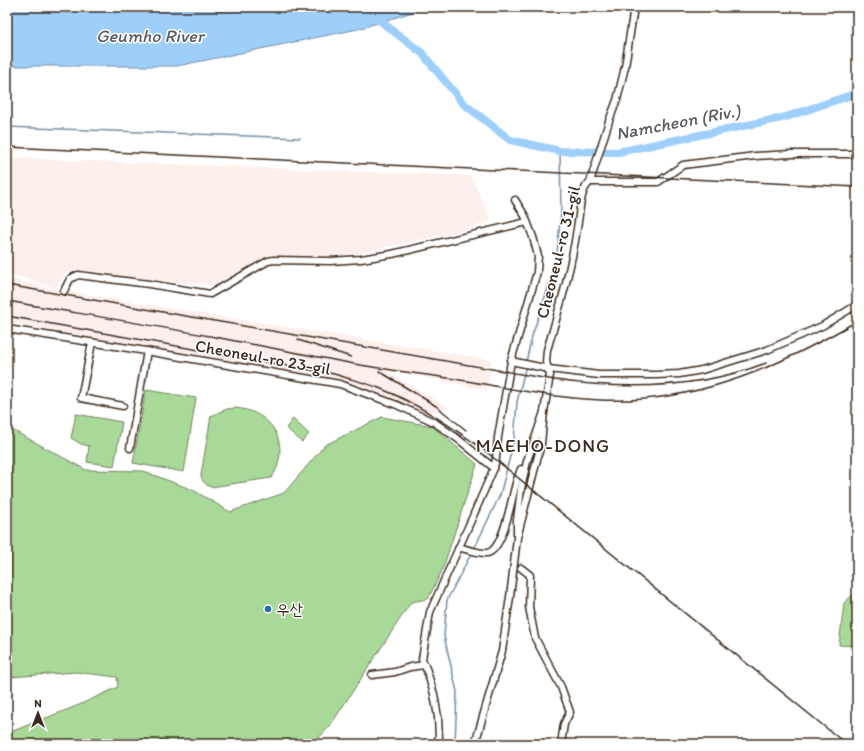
<svg xmlns="http://www.w3.org/2000/svg" width="864" height="751" font-family="Itim,'Poor Story',sans-serif">
<rect width="100%" height="100%" fill="#fff"/>
<filter id="ink" filterUnits="userSpaceOnUse"><feTurbulence type="fractalNoise" baseFrequency=".025" numOctaves="2"/><feDisplacementMap in="SourceGraphic" scale="8" xChannelSelector="R" yChannelSelector="G"/><feConvolveMatrix kernelMatrix="1 2 1 2 8 2 1 2 1" color-interpolation-filters="sRGB"/></filter>
<g filter="url(#ink)">
<!-- built -->
<g fill="#fdefeb">
<path d="M7 158 471 176 491 221 462 231 355 254 284 258 211 285 66 272 56 288 17 276 7 275Z"/>
<path d="M7 278 55 289 180 310 492 360 487 390 383 369 449 408 424 414 408 406 347 384 7 322Z"/>
</g>
<!-- green -->
<g fill="#a9d999" stroke="#72825c">
<path d="M146 390 196 398 184 472 133 463Z"/>
<path d="M235 408C264 410 287 433 278 464 277 469 274 474 271 478L211 487C205 485 202 481 201 475L211 416 227 409Z"/>
<path d="M76 414 122 422 114 466 87 462 89 446 81 444 71 438Z"/>
<path d="M382 417 432 426 477 464 443 568 428 599 411 602 330 726 313 744H7V734L13 731 79 705 118 687 117 677 76 672 10 677 7 657V427L86 470 143 471 193 490 230 512 284 493 325 445Z"/>
<path d="M293 419 309 434 302 442 286 428Z"/>
<path d="M857 591V646L839 645 844 603Z"/>
</g>
<!-- water -->
<path fill="#9ecffb" stroke="#768da3" d="M7 7H429L358 29 177 66H7Z"/>
<g fill="none" stroke-linecap="round" stroke-linejoin="round">
<!-- stream -->
<g stroke="#768da3" stroke-width="1.5">
<path d="M7 127 300 138"/>
<path d="M526 362 532 336 556 264 561 211 560 151"/>
<path d="M474 549 500 495 514 441 517 402 526 365"/>
<path d="M455 744 457 692 444 636 447 600 472 552"/>
</g>
<!-- river -->
<path stroke="#9ecffb" stroke-width="8" d="M362 7 422 53 463 103 510 140 560 151 618 152 786 117 857 93"/>
<defs>
<g id="minor">
<path d="M590 182H658L683 165 755 156 791 154H857"/>
<path d="M64 291 70 279 78 275 149 284 210 294 268 261 274 260 330 261 361 259 392 254 527 222"/>
<path d="M7 329 128 348 340 384 397 405 434 422 458 439 494 468"/>
<path d="M92 343 81 398 123 406"/>
<path d="M511 361 549 369 599 375H656L679 374 702 370 767 350 822 326 857 305"/>
<path d="M544 412 550 375 546 362 547 350C560 307 572 266 578 222 580 210 580 190 590 182L609 121 617 100 625 67 634 7"/>
<path d="M130 448 147 351"/>
<path d="M459 547C464 549 483 554 487 553 503 551 511 501 515 487 516 481 519 475 521 469"/>
<path d="M521 568 530 575 529 607 535 638 561 687 570 712 564 724 561 744"/>
<path d="M372 675 395 672 410 667 424 665"/>
<path d="M435 744 439 738 438 717 434 694 427 671 422 659 430 612 473 516 494 468 496 458 498 437 511 361 537 272 538 256 533 237 525 216 515 200"/>
<path d="M475 744 502 651 510 597 517 538V520L521 489 527 461 544 412 541 444 517 538"/>
</g>
</defs>
<!-- minor casing -->
<use href="#minor" stroke="#3b2a1e" stroke-width="9"/>
<!-- minor -->
<use href="#minor" stroke="#fff" stroke-width="6"/>
<!-- rail -->
<g stroke="#3b2a1e" stroke-width="1.5">
<path d="M7 147 857 187"/>
<path d="M7 285 555 380C625 390 698 389 766 363"/>
<path d="M7 301C76 313 146 324 215 337 258 345 301 354 344 362 379 369 414 373 448 378 513 388 579 405 644 399 723 392 790 360 857 321"/>
<path d="M7 316 334 374C349 379 364 382 379 388 417 403 451 426 484 450L846 744"/>
<path d="M298 340 351 357"/>
<path d="M379 371 436 406 466 430"/>
</g>
</g>
</g>
<!-- markers -->
<circle fill="#1f6fb2" stroke="#fff" stroke-width="1.5" cx="268" cy="609" r="4"/>
<g text-anchor="middle" stroke-width="3" stroke-linejoin="round" paint-order="stroke">
<!-- street labels -->
<g font-size="17" fill="#3b2a1e" stroke="#fff">
<text transform="translate(558 252) rotate(-76)" y="6">Cheoneul-ro 31-gil</text>
<text transform="translate(263 357) rotate(10)" y="6">Cheoneul-ro 23-gil</text>
</g>
<!-- poi labels -->
<g font-size="17" fill="#3b2a1e" stroke="#fff" text-anchor="start">
<text x="276" y="615">우산</text>
</g>
<!-- water labels -->
<g font-size="18" font-style="italic" fill="#595c60" stroke="#fff">
<text x="150" y="42">Geumho River</text>
<text transform="translate(678 122) rotate(-11)" y="6">Namcheon (Riv.)</text>
</g>
<!-- quarter labels -->
<g font-size="19" letter-spacing="1" fill="#3b2a1e" stroke="#fff">
<text x="543" y="452">MAEHO-DONG</text>
</g>
</g>
<!-- margin -->
<rect width="864" height="751" fill="none" stroke="#fff" stroke-width="24"/>
<rect x="12" y="12" width="840" height="727" fill="none" stroke="#3b2a1e" stroke-width="1.5" filter="url(#ink)"/>
<!-- north arrow -->
<g transform="translate(38 713)" stroke="#ffffff" stroke-width="3" paint-order="stroke">
<path d="M0-3L7 15L0 10L-7 15Z" fill="#3b2a1e"/>
<text y="-6" font-size="11" font-weight="bold" text-anchor="middle" fill="#3b2a1e">N</text>
</g>
</svg>
